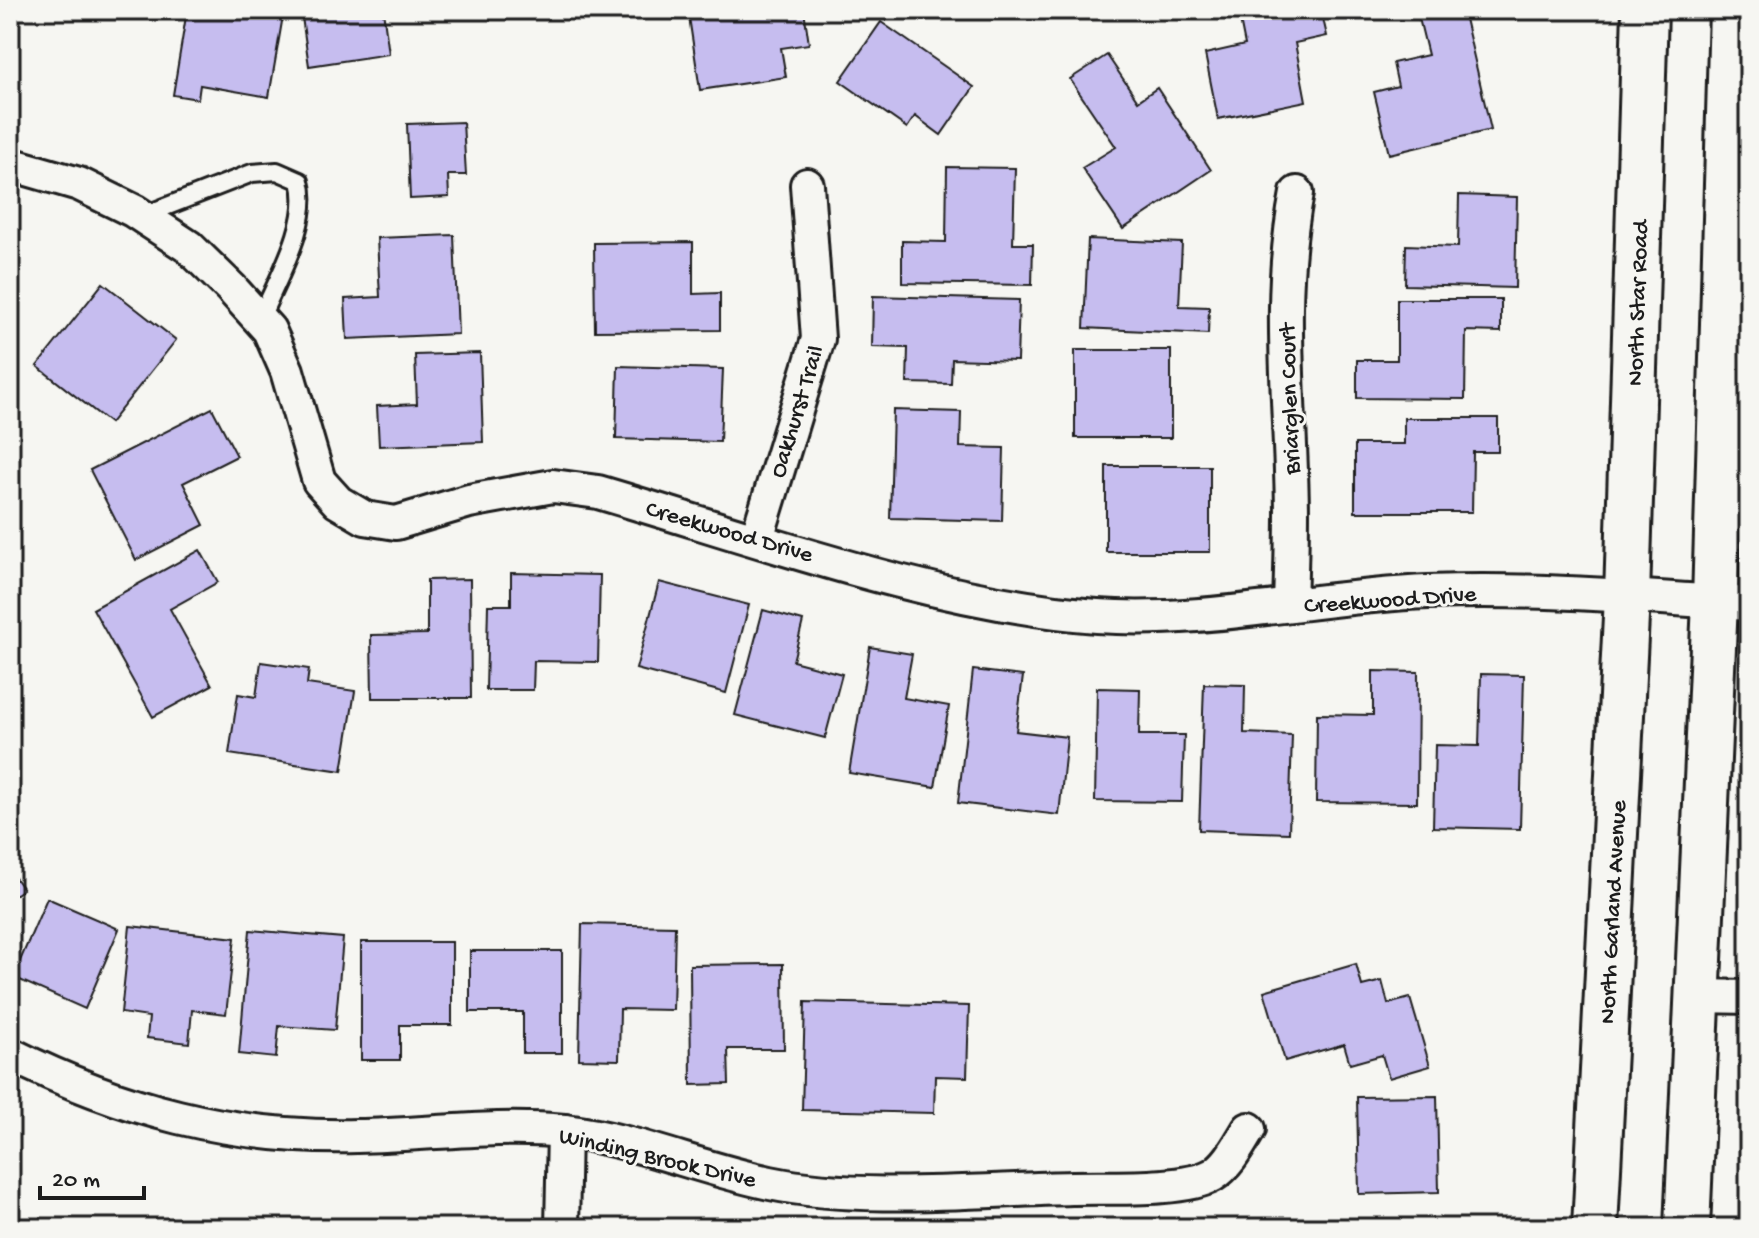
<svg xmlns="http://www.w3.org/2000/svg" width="1759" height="1238" font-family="'Gochi Hand',sans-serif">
<rect width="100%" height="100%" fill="#f6f6f2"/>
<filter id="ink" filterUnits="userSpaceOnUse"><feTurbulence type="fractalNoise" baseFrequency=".0125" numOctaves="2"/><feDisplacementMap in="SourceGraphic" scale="16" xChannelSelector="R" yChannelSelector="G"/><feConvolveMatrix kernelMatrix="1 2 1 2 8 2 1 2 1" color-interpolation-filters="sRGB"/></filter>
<g filter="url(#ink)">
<!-- building -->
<g fill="#c6bdef" stroke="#1c1c1c" stroke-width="2">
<path d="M187 10H284L269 97 200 85 198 99 173 95Z"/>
<path d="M301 10H383L389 54 309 66Z"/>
<path d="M734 10H804L809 44 781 48 786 77 700 90 689 17Z"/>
<path d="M1288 10H1321L1327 36 1295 43 1306 101 1218 119 1205 54 1245 45 1240 20Z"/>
<path d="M1417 10H1463L1491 130 1389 154 1374 92 1398 86 1393 63 1428 55Z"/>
<path d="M881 22 974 87 941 135 915 116 907 128 840 81Z"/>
<path d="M1107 55 1138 101 1157 88 1211 170 1123 229 1082 168 1116 147 1070 79Z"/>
<path d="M463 122 466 175H448L449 197 410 199 407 124Z"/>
<path d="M947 167 1015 168 1013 244H1033L1032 285 902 283V241L946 242Z"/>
<path d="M1459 195 1517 197 1515 288 1405 285 1406 245 1458 247Z"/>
<path d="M454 235 458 334 347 339 345 299 380 297 377 238Z"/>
<path d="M1088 239 1182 243 1179 306 1209 307 1208 334 1084 328Z"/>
<path d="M693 242V294L720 293V330L595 331 594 243Z"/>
<path d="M103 283 176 340 110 423 37 366Z"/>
<path d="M873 296 1019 300 1017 361 952 359 951 384 907 383 908 348 872 347Z"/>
<path d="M1397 299H1501V332L1466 331 1465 399 1357 398V360H1397Z"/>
<rect x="1075" y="350" width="96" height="88"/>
<path d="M480 353 483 442 379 446 377 406 417 404 415 355Z"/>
<path d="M618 366 723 369 720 442 616 439Z"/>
<path d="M212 408 237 456 183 483 204 525 136 560 90 470Z"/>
<path d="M893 410 961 412 960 447 1004 448 1002 521 890 518Z"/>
<path d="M1404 418H1498V452H1473L1472 512H1355V444H1404Z"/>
<rect x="1106" y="466" width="104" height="86"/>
<path d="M200 550 218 582 170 609 212 685 153 717 93 609Z"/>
<path d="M511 573 600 575 598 662 534 661 533 690H486L488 605H511Z"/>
<path d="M470 579 471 698H372L371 635 427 634V580Z"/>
<path d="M659 582 749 605 726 693 636 669Z"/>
<path d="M763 610 803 621 793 661 842 674 825 738 735 715Z"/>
<path d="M870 647 912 654 904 698 949 706 935 787 849 773Z"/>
<path d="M261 662 309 669 307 684 355 691 342 771 229 754 238 694 256 697Z"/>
<path d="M973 670 1023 676 1016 731 1067 737 1059 815 958 803Z"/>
<path d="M1373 671 1418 672 1417 803 1316 802 1317 714 1373 715Z"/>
<path d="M1481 674 1524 675 1520 829 1433 827 1435 745 1479 746Z"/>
<path d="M1204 684 1245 685 1244 733 1292 735 1289 833 1199 830Z"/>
<path d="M1097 688 1140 689 1139 735H1184L1182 802 1095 801Z"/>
<path d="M10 871 23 889 10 898Z"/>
<path d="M47 898 119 929 85 1009 13 977Z"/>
<path d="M582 924 675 926 673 1010 620 1009 619 1060 579 1059Z"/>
<path d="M130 926 235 938 226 1014 192 1010 189 1043 147 1038 149 1017 121 1013Z"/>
<path d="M250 930 343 938 335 1030 279 1026 276 1058 239 1054Z"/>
<path d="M361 942H452V1025H400V1060H361Z"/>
<path d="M470 951H562V1053H523V1012H470Z"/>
<path d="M783 964 784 1049H728L729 1084 691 1085 690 965Z"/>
<path d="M1356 964 1362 986 1382 981 1388 1004 1410 998 1430 1066 1389 1078 1382 1055 1350 1064 1344 1044 1285 1061 1264 991Z"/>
<path d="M805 1002 969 1006 967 1077 935 1076 934 1113 802 1110Z"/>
<path d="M1437 1096 1439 1192 1359 1194 1357 1097Z"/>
</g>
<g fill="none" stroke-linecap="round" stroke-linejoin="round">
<defs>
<path id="service" d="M142 216 252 173 277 171 300 181C312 222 276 281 260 320"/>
<g id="minor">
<path d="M10 164 79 184 134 211 189 247 231 288 269 330 287 371 319 481 338 502 365 518 396 523 469 501 553 486 598 492C755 538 935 604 1097 616 1208 624 1317 596 1428 592 1536 588 1642 597 1749 604"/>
<path d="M757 538 818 339 807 185"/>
<path d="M1290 605C1291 574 1292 543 1292 512 1291 404 1276 300 1297 193"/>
<path d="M1699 996 1749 997"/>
<path d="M10 1054C122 1110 232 1139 357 1136 426 1135 495 1124 564 1131 634 1139 701 1169 770 1183 861 1202 978 1190 1072 1188 1107 1187 1185 1191 1213 1175 1229 1165 1239 1145 1249 1129"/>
<path d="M562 1228 564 1131"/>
</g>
<g id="secondary">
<path d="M1595 1228 1627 597 1645 10"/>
<path d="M1687 1228 1715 602 1732 10"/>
</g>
</defs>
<!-- service casing -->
<use href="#service" stroke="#1c1c1c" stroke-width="22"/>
<!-- minor casing -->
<use href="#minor" stroke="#1c1c1c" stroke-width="38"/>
<!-- secondary casing -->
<use href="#secondary" stroke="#1c1c1c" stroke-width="50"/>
<!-- service -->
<use href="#service" stroke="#f6f6f2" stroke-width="16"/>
<!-- minor -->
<use href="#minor" stroke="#f6f6f2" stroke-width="32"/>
<!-- secondary -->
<use href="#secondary" stroke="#f6f6f2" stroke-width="44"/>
</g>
</g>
<g text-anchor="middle" stroke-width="6" stroke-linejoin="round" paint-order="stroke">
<!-- street labels -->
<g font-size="24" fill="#1c1c1c" stroke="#f6f6f2">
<text transform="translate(1636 303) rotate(-88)" y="8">North Star Road</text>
<text transform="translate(1288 399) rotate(-92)" y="8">Briarglen Court</text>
<text transform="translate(795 411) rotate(-73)" y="8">Oakhurst Trail</text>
<text transform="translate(730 530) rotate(16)" y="8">Creekwood Drive</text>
<text transform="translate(1390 598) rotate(-4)" y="8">Creekwood Drive</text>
<text transform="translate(1611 912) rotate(-87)" y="8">North Garland Avenue</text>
<text transform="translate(658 1156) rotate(13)" y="8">Winding Brook Drive</text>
</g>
</g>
<!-- margin -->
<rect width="1759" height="1238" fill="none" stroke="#f6f6f2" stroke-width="40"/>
<rect x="20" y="20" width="1719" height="1198" fill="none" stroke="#1c1c1c" stroke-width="3" filter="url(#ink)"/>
<!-- scale -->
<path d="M40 1186v12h104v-12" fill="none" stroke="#1c1c1c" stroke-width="4"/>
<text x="52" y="1186" font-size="24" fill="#1c1c1c" stroke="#f6f6f2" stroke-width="6" paint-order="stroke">20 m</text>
</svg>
